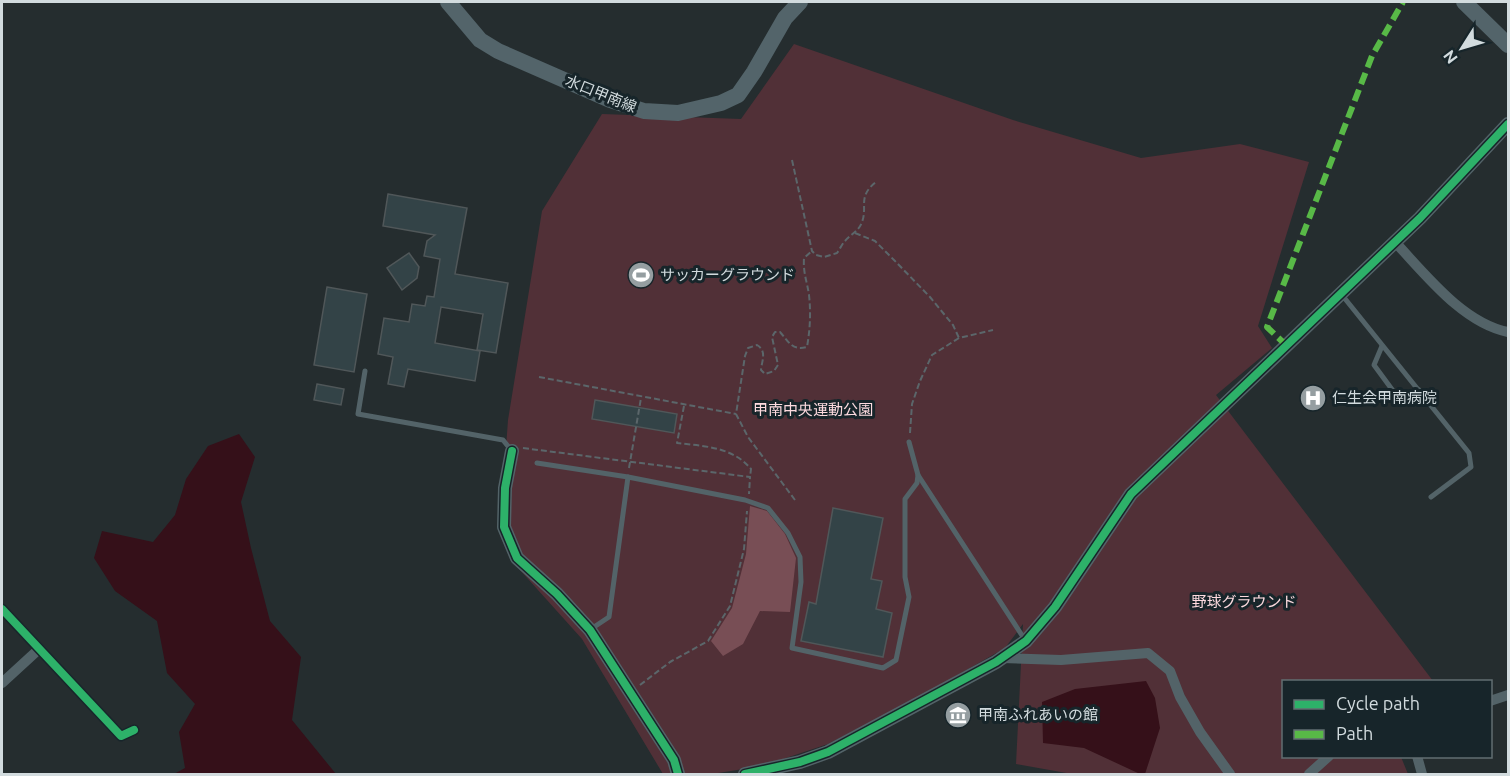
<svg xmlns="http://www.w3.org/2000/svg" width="1510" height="776" font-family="Ubuntu,'Noto Sans JP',sans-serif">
<rect width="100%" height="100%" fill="#252d2f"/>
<!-- green -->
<path fill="#513037" d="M794 44 1013 120 1141 158 1240 144 1309 162 1258 326 1272 348 1216 395 1433 681 1284 682V756L1401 757 1408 774H1072L1016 764 1023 624 1005 648 919 697 828 744 762 766 712 774H663L582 639 520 570 500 531 508 420 542 211 602 114 741 119Z"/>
<!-- forest -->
<path fill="#784e55" d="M750 506 767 511 785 534 796 558 790 612 760 611 743 644 723 656 711 641 732 608 746 554Z"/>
<!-- water -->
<g fill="#351019">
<path d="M239 434 255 457 241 502 251 548 270 621 301 657 292 720 336 774H174L185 768 179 732 195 704 167 673 157 621 115 591 94 558 102 531 153 542 175 515 186 479 208 446Z"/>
<path d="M1146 681 1155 698 1160 728 1145 774H1140L1084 748 1043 743 1042 702 1075 689Z"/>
</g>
<!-- building -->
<g fill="#334347" stroke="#505759" stroke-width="1.5">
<path d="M388 194 467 208 455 274 508 283 496 353 477 350 483 314 441 307 435 343 480 351 475 381 408 369 404 387 388 384 393 357 378 354 384 318 409 322 412 304 425 306 427 296 434 297 440 259 424 256 427 241 435 235 383 226Z"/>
<path d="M409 253 419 267 417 278 402 290 387 268Z"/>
<path d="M327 287 367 294 354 372 314 365Z"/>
<path d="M317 384 344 389 341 405 314 400Z"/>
<path d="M595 400 677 414 674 433 592 419Z"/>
<path d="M833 508 883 518 871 579 882 581 876 609 892 613 883 657 801 641 809 602 816 604Z"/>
</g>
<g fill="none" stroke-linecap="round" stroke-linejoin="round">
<!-- path -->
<g stroke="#5b666a" stroke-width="2" stroke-dasharray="6 3" stroke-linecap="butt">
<path d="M792 160 812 251 816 255 824 257 837 253C840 249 842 244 845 241 851 234 859 231 862 222 868 206 857 197 876 182"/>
<path d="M855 233 875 241 894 260 930 297 953 325 959 338"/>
<path d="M539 377 736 414"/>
<path d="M684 406 677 443C704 446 733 447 751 469L750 477"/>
<path d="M910 433 912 404 920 381 932 355 959 338 993 330"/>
<path d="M523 448 750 477 749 494"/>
<path d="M629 468 641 398"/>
<path d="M795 500 748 437 736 414 745 356 748 348 757 345C767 351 762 360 761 370L765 374 774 371 778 365 772 337 775 332H780C789 342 792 351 807 347 810 330 811 313 809 295 807 281 803 273 804 258L812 251"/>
<path d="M640 685 670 662 708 641 730 606 744 549 747 511"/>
</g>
<!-- service -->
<g stroke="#536368" stroke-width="5">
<path d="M1342 295 1469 453 1471 467 1431 497"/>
<path d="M1382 346 1374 365 1402 403 1419 390"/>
<path d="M365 371 358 414 503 440 511 450"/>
<path d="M909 442 918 475 1025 640"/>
<path d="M537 463 628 477 745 500 768 508 788 533 800 557 801 582 792 648 883 668 896 660 909 597 905 577V499L917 483 918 475"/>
<path d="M591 629 609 617 628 477"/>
</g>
<!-- minor -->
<g stroke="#536368" stroke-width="10">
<path d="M1395 242C1426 275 1463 323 1508 332"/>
<path d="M2 609 121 736 134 730"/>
<path d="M1002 658 1061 660 1148 653 1170 671 1180 697 1200 732 1230 774"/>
<path d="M2 683 38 650"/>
<path d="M1490 701 1508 695"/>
<path d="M1417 756 1422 774"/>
<path d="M1309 774 1329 756"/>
</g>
<!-- tertiary -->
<g stroke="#536368" stroke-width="14">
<path d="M512 451 505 488 504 527 517 558 557 594 590 630 674 760 678 774"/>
<path d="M745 774 800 762 828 752 996 662 1026 641 1055 607 1131 494 1420 218 1508 124"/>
</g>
<!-- secondary -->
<g stroke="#53646a" stroke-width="16">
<path d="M448 2 480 40 498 51 610 100 644 111 678 113 721 103 738 95 754 72 785 18 800 2"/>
<path d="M1464 2 1508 45"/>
</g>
<!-- quiet -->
<path stroke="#58b947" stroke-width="6" stroke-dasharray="12 6" stroke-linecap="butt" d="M1287 346 1267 327 1372 56 1403 2"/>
<defs>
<g id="cycleway">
<path d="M512 451 505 488 504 527 517 558 557 594 590 630 674 760 678 774"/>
<path d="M2 609 121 736 134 730"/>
<path d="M745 774 800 762 828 752 996 662 1026 641 1055 607 1131 494 1420 218 1508 124"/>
</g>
</defs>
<!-- cycleway casing -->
<use href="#cycleway" stroke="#17252a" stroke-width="11"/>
<!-- cycleway -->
<use href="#cycleway" stroke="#2db169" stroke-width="8"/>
</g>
<!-- icons -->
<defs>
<symbol id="stadium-disc" viewBox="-11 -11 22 22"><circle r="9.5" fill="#959ea1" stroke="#17252a"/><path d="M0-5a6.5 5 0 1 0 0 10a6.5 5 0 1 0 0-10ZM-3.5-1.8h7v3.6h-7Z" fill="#fff"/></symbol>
<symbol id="hospital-disc" viewBox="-11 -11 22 22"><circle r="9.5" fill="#959ea1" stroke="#17252a"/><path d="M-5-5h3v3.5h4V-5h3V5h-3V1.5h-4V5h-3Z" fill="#fff"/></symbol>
<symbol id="museum-disc" viewBox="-11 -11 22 22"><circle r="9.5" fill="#959ea1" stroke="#17252a"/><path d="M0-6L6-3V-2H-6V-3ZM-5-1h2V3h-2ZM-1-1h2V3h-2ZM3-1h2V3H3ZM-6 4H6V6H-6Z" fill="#fff"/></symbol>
</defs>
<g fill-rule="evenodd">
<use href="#stadium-disc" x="626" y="260" width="30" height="30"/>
<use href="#hospital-disc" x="1298" y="383" width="30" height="30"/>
<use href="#museum-disc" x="943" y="700" width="30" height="30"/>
</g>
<g text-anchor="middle" stroke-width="6" stroke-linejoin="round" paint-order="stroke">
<!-- street labels -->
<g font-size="15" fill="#d2dbde" stroke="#17252a">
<text transform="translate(601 94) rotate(22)" y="5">水口甲南線</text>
</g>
<!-- poi labels -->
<g font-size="15" fill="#d2dbde" stroke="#17252a" text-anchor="start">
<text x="660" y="280">サッカーグラウンド</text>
<text x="1332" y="403">仁生会甲南病院</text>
<text x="978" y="720">甲南ふれあいの館</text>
</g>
<!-- park labels -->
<g font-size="15" fill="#fddadf" stroke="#17252a">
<text x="813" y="415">甲南中央運動公園</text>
<text x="1244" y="607">野球グラウンド</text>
</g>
</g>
<!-- border -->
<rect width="1510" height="776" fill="none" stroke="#d2dbde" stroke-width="6"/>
<!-- legend -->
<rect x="1282" y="680" width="210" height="78" fill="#17252a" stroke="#626e72" stroke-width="1.5"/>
<rect x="1294" y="700" width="30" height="9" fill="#2db169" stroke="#626e72" stroke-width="1.5"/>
<text x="1336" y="710" font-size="18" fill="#d2dbde">Cycle path</text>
<rect x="1294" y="730" width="30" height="9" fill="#58b947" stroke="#626e72" stroke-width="1.5"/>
<text x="1336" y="740" font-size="18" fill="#d2dbde">Path</text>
<!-- north arrow -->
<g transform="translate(1462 48) rotate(233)" stroke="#17252a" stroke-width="4.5" paint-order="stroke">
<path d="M0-4.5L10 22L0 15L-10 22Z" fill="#d2dbde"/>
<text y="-9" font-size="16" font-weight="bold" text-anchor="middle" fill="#d2dbde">N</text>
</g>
</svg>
